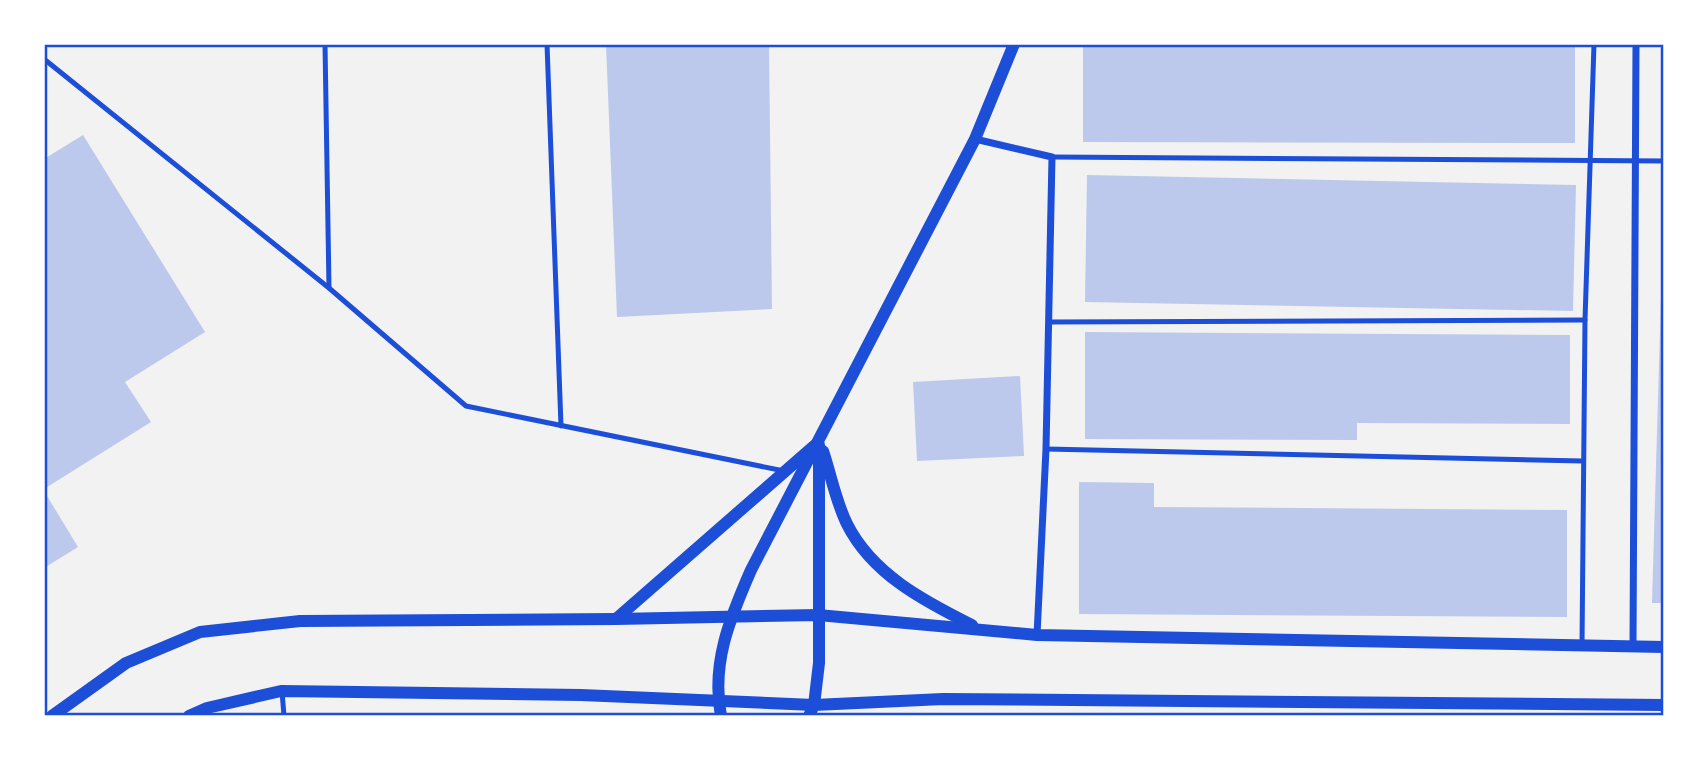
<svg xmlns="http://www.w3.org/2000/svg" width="1708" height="760" font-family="'Open Sans',sans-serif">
<rect width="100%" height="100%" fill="#f2f2f2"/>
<!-- building -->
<g fill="#bdc9ec">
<path d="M606 44H769L772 309 617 317Z"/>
<path d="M1083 44H1575V143L1083 142Z"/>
<path d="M83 135 205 332 125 382 151 422 44 489V159Z"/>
<path d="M1087 175 1576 185 1573 311 1085 302Z"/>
<path d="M1662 262H1664V603H1652Z"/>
<path d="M1085 332 1570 335V424L1357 423V440L1085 439Z"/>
<path d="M1020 376 1024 456 917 461 913 382Z"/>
<path d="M1079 482 1154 483V507L1567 510V617L1079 614Z"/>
<path d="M44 491 78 547 44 568Z"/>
</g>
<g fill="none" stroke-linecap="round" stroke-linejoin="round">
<!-- service -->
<g stroke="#1d4ed8" stroke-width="5">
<path d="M325 44 329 288"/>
<path d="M547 44 561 426"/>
<path d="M44 59 329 288 466 406 784 471"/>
<path d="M1052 157 1664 161"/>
<path d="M1049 322 1585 320"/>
<path d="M1046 449 1582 461"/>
<path d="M1582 646 1585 320 1594 44"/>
<path d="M282 691 284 716"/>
</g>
<!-- minor -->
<g stroke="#1d4ed8" stroke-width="7">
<path d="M975 139 1052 157 1046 449 1037 635"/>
<path d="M1633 646 1636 44"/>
</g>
<!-- tertiary -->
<g stroke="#1d4ed8" stroke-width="12">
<path d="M823 451C831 475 836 502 847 524 872 574 924 601 972 625"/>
<path d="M616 619 814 446"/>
<path d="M52 716 126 663 200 632 300 621 616 619 818 615 1037 635 1664 647"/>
<path d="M189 716 207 708 281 691 581 695 814 705 943 699 1664 705"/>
<path d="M721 716C711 663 730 618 751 570L975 139 1014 44"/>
<path d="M809 716 814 705 819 663V445"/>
</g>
</g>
<!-- border -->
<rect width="1708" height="760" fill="none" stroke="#ffffff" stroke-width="91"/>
<rect x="46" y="46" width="1616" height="668" fill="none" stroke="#1d4ed8" stroke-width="2.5"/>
</svg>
